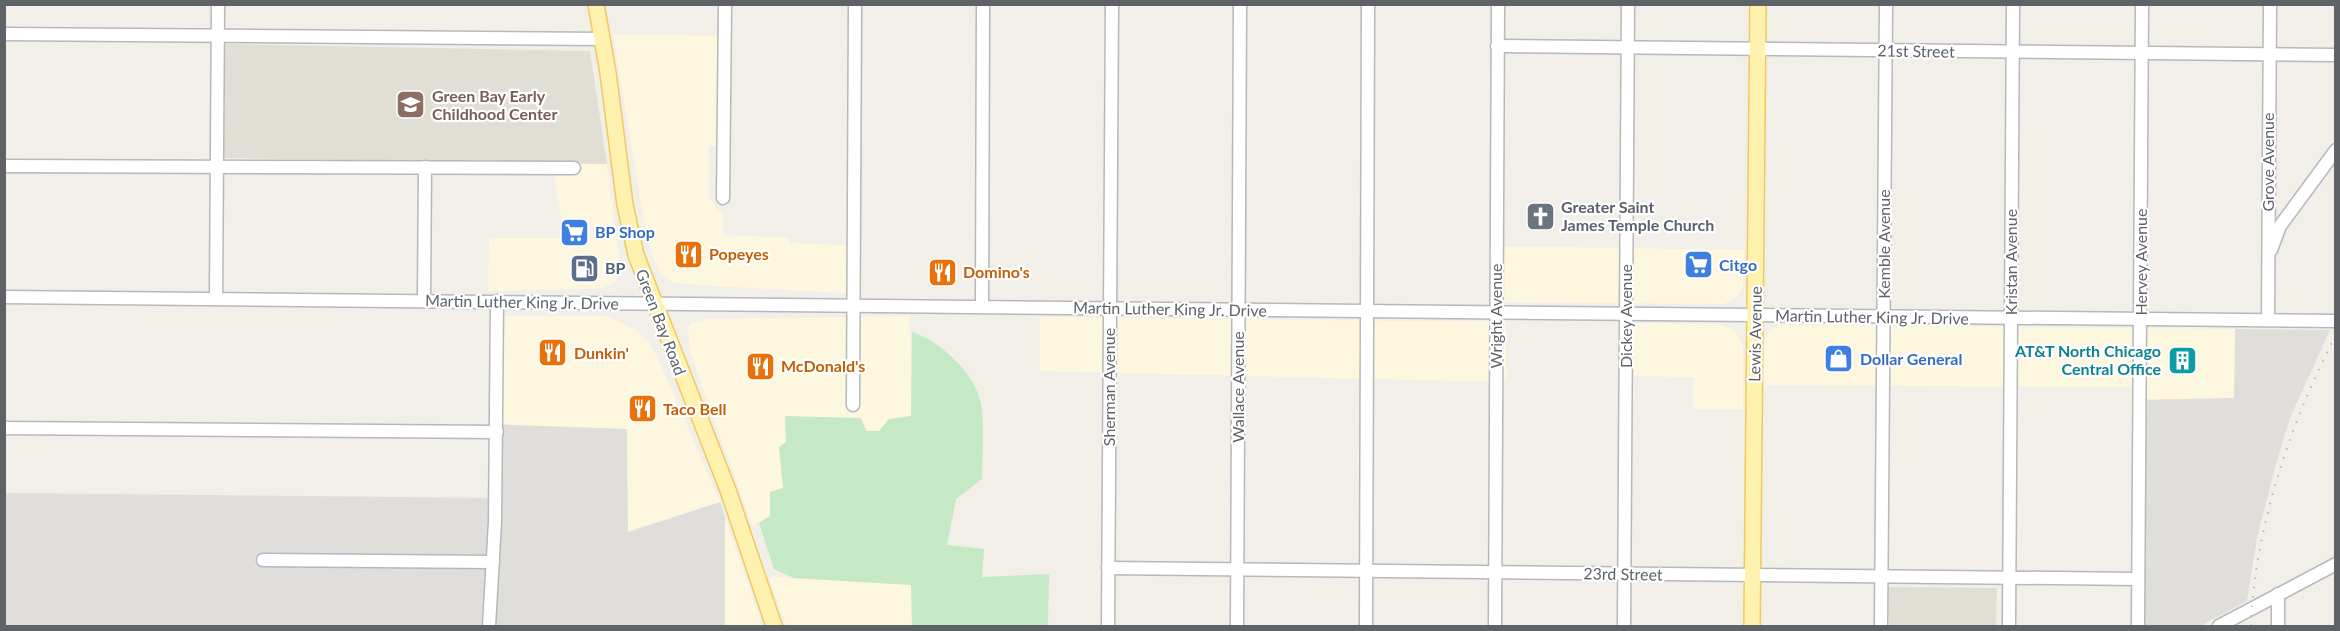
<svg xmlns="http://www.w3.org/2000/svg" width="2340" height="631" font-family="Lato,sans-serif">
<rect width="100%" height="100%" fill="#f1efe8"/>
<!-- commercial -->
<g fill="#fef7e0">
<path d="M613 34 719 36V146H709V196L716 209 723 214V235L789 238 790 243 861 246 862 294 696 285 673 282 661 273 652 254 643 217Z"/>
<path d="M552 164H607L620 266 617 280 604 288 585 289 488 291 489 238H565Z"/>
<path d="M1489 246 1744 250 1743 288 1735 298 1724 304 1489 302Z"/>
<path d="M489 316H606L636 330 649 343 658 359 720 502 627 532 490 424Z"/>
<path d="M910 316 912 416 890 419 879 431H866L861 418 786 442 779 447 783 488 770 516 752 526 690 351 688 328 691 323 708 319Z"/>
<path d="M1040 317 1506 322V382L1040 371Z"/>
<path d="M1617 323 1719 324 1735 330 1743 347V409H1694V377L1619 376Z"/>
<path d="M1778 325 2235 329V398L2135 400V387L1763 385V343L1769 332Z"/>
<path d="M725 517 762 626H725Z"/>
<path d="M769 577 911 585 912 626H786Z"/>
</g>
<!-- industrial -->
<g fill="#e0deda">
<path d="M2235 329 2330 330 2290 418 2277 460 2257 538 2247 601 2200 626H2133L2135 400 2234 398Z"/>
<path d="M490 424 627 429 628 532 720 502 725 517V626H5V493L490 498Z"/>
</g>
<!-- education -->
<g fill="#e1ded6">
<path d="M225 44 590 51 607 164 224 158Z"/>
<path d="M1888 587 1997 588 1996 626H1889Z"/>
</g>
<!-- green -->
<path fill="#c5e8c5" d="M912 332C939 340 976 374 981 404 985 428 982 455 982 479L956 499 947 545 984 549 982 577 1049 574 1048 626H912L911 585 794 578 774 569 759 523 770 516V492L783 488 779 447 786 442 785 416 861 418 866 431H879L889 419 911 416Z"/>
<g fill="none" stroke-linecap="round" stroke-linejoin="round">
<defs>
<g id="minor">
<path d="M4 34 603 39"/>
<path d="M1497 46 2336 55"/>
<path d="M4 166 574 168"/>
<path d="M723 198 725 4"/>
<path d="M2271 250 2280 226 2336 150"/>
<path d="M4 297 2336 321"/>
<path d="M216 299 218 4"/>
<path d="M424 300 425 167"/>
<path d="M982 307 983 4"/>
<path d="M2268 320 2270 4"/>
<path d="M853 405 855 4"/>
<path d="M4 428 497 432"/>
<path d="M263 560 493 562"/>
<path d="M1108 568 2138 579"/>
<path d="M489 626 495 522 497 301"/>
<path d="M1108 626 1112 4"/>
<path d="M1237 626 1240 4"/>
<path d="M1366 626 1368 4"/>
<path d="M1495 626 1498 4"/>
<path d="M1624 626 1628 4"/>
<path d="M1881 626 1886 4"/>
<path d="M2009 626 2013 4"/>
<path d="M2138 626 2142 4"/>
<path d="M2219 626 2336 564"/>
<path d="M2278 626V594"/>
</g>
<g id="major">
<path d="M596 4 608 73 625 205 636 255 728 490 774 626"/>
<path d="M1752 626 1758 4"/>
</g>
</defs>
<!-- minor casing -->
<use href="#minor" stroke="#b5b8bc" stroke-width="15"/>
<!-- major casing -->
<use href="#major" stroke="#f2c960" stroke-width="18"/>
<!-- minor -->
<use href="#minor" stroke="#fff" stroke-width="12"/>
<!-- major -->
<use href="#major" stroke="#fff2af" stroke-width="15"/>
<!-- rail -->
<path stroke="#b6b7b8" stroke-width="2" stroke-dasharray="1.5 8" stroke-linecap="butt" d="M2251 626C2254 530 2291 420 2336 335"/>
</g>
<!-- icons -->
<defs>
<symbol id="school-square" viewBox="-11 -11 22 22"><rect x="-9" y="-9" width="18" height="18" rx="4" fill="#8d6e63" stroke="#fff"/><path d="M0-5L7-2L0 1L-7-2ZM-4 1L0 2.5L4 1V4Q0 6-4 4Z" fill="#fff"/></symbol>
<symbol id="church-square" viewBox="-11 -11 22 22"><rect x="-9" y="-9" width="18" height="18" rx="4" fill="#6b7280" stroke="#fff"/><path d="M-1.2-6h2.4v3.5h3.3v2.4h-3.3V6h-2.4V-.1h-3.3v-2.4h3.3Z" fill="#fff"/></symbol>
<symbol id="supermarket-square" viewBox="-11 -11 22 22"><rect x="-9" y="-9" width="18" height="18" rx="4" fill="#3f7fe0" stroke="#fff"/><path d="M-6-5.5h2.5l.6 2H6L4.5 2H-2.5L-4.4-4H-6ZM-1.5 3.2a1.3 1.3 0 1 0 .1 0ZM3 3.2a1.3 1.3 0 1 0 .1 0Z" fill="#fff"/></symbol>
<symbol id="restaurant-square" viewBox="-11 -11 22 22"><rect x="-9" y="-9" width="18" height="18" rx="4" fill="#e8710a" stroke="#fff"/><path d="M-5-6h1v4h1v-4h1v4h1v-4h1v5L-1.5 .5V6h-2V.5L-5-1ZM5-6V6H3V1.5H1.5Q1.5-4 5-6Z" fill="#fff"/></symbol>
<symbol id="fuel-square" viewBox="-11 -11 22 22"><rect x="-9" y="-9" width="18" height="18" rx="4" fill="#5c6f8a" stroke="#fff"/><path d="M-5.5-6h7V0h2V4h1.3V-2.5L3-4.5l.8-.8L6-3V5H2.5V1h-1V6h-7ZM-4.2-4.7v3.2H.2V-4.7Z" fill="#fff"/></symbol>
<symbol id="shop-square" viewBox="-11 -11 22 22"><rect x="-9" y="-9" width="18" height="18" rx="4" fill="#3f7fe0" stroke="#fff"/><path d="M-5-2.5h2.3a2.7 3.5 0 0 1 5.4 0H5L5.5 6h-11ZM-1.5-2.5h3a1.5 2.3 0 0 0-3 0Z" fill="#fff"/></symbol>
<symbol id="building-square" viewBox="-11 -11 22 22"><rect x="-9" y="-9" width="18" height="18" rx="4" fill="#0f9aa8" stroke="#fff"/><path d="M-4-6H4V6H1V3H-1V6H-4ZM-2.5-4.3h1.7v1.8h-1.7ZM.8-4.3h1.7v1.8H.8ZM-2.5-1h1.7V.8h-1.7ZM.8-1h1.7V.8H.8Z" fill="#fff"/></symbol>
</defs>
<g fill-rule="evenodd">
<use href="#school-square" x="394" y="88" width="33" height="33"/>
<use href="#church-square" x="1524" y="200" width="33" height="33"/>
<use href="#supermarket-square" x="558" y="216" width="33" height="33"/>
<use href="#restaurant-square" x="672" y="238" width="33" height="33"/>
<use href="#supermarket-square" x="1682" y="248" width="33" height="33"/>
<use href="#fuel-square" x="568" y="252" width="33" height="33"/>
<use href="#restaurant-square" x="926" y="256" width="33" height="33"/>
<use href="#restaurant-square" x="536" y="336" width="33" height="33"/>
<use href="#shop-square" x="1822" y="342" width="33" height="33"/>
<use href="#building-square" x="2166" y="344" width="33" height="33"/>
<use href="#restaurant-square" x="744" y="350" width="33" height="33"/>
<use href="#restaurant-square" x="626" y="392" width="33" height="33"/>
</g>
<g text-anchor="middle" stroke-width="4.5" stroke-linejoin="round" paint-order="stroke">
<!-- street labels -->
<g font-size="16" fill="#5f6368" stroke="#fff">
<text transform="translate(1916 51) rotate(1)" y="6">21st Street</text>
<text transform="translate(2268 162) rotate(-90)" y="6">Grove Avenue</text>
<text transform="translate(1884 244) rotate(-90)" y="6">Kemble Avenue</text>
<text transform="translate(2011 262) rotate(-90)" y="6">Kristan Avenue</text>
<text transform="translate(2141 262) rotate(-90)" y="6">Hervey Avenue</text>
<text transform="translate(522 302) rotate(1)" y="6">Martin Luther King Jr. Drive</text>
<text transform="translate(1170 309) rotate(1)" y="6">Martin Luther King Jr. Drive</text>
<text transform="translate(1496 316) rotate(-90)" y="6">Wright Avenue</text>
<text transform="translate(1626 316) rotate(-90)" y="6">Dickey Avenue</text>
<text transform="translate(1872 317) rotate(1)" y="6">Martin Luther King Jr. Drive</text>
<text transform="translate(661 322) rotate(69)" y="6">Green Bay Road</text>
<text transform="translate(1755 334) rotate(-89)" y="6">Lewis Avenue</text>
<text transform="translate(1109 387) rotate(-90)" y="6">Sherman Avenue</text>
<text transform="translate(1238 387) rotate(-90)" y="6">Wallace Avenue</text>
<text transform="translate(1623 574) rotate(1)" y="6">23rd Street</text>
</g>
<!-- education labels -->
<g font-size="16" font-weight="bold" fill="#785e54" stroke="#fff" text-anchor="start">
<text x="432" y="102">Green Bay Early<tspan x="432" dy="18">Childhood Center</tspan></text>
</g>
<!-- worship labels -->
<g font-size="16" font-weight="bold" fill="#5b616d" stroke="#fff" text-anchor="start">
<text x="1561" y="213">Greater Saint<tspan x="1561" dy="18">James Temple Church</tspan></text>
</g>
<!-- shop labels -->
<g font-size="16" font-weight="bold" fill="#366cbe" stroke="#fff" text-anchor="start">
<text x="595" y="238">BP Shop</text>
<text x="1719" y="271">Citgo</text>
<text x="1860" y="365">Dollar General</text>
</g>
<!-- food labels -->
<g font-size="16" font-weight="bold" fill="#c56008" stroke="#fff" text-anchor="start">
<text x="709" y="260">Popeyes</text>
<text x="963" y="278">Domino's</text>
<text x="574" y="359">Dunkin'</text>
<text x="781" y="372">McDonald's</text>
<text x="663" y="415">Taco Bell</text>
</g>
<!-- service labels -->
<g font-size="16" font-weight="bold" fill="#4e5e75" stroke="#fff" text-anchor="start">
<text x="605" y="274">BP</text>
</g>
<!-- culture labels -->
<g font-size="16" font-weight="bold" fill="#0d838f" stroke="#fff" text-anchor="end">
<text x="2161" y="357">AT&amp;T North Chicago<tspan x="2161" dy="18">Central Office</tspan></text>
</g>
</g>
<!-- border -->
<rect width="2340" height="631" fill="none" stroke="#5f6368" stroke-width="12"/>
</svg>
